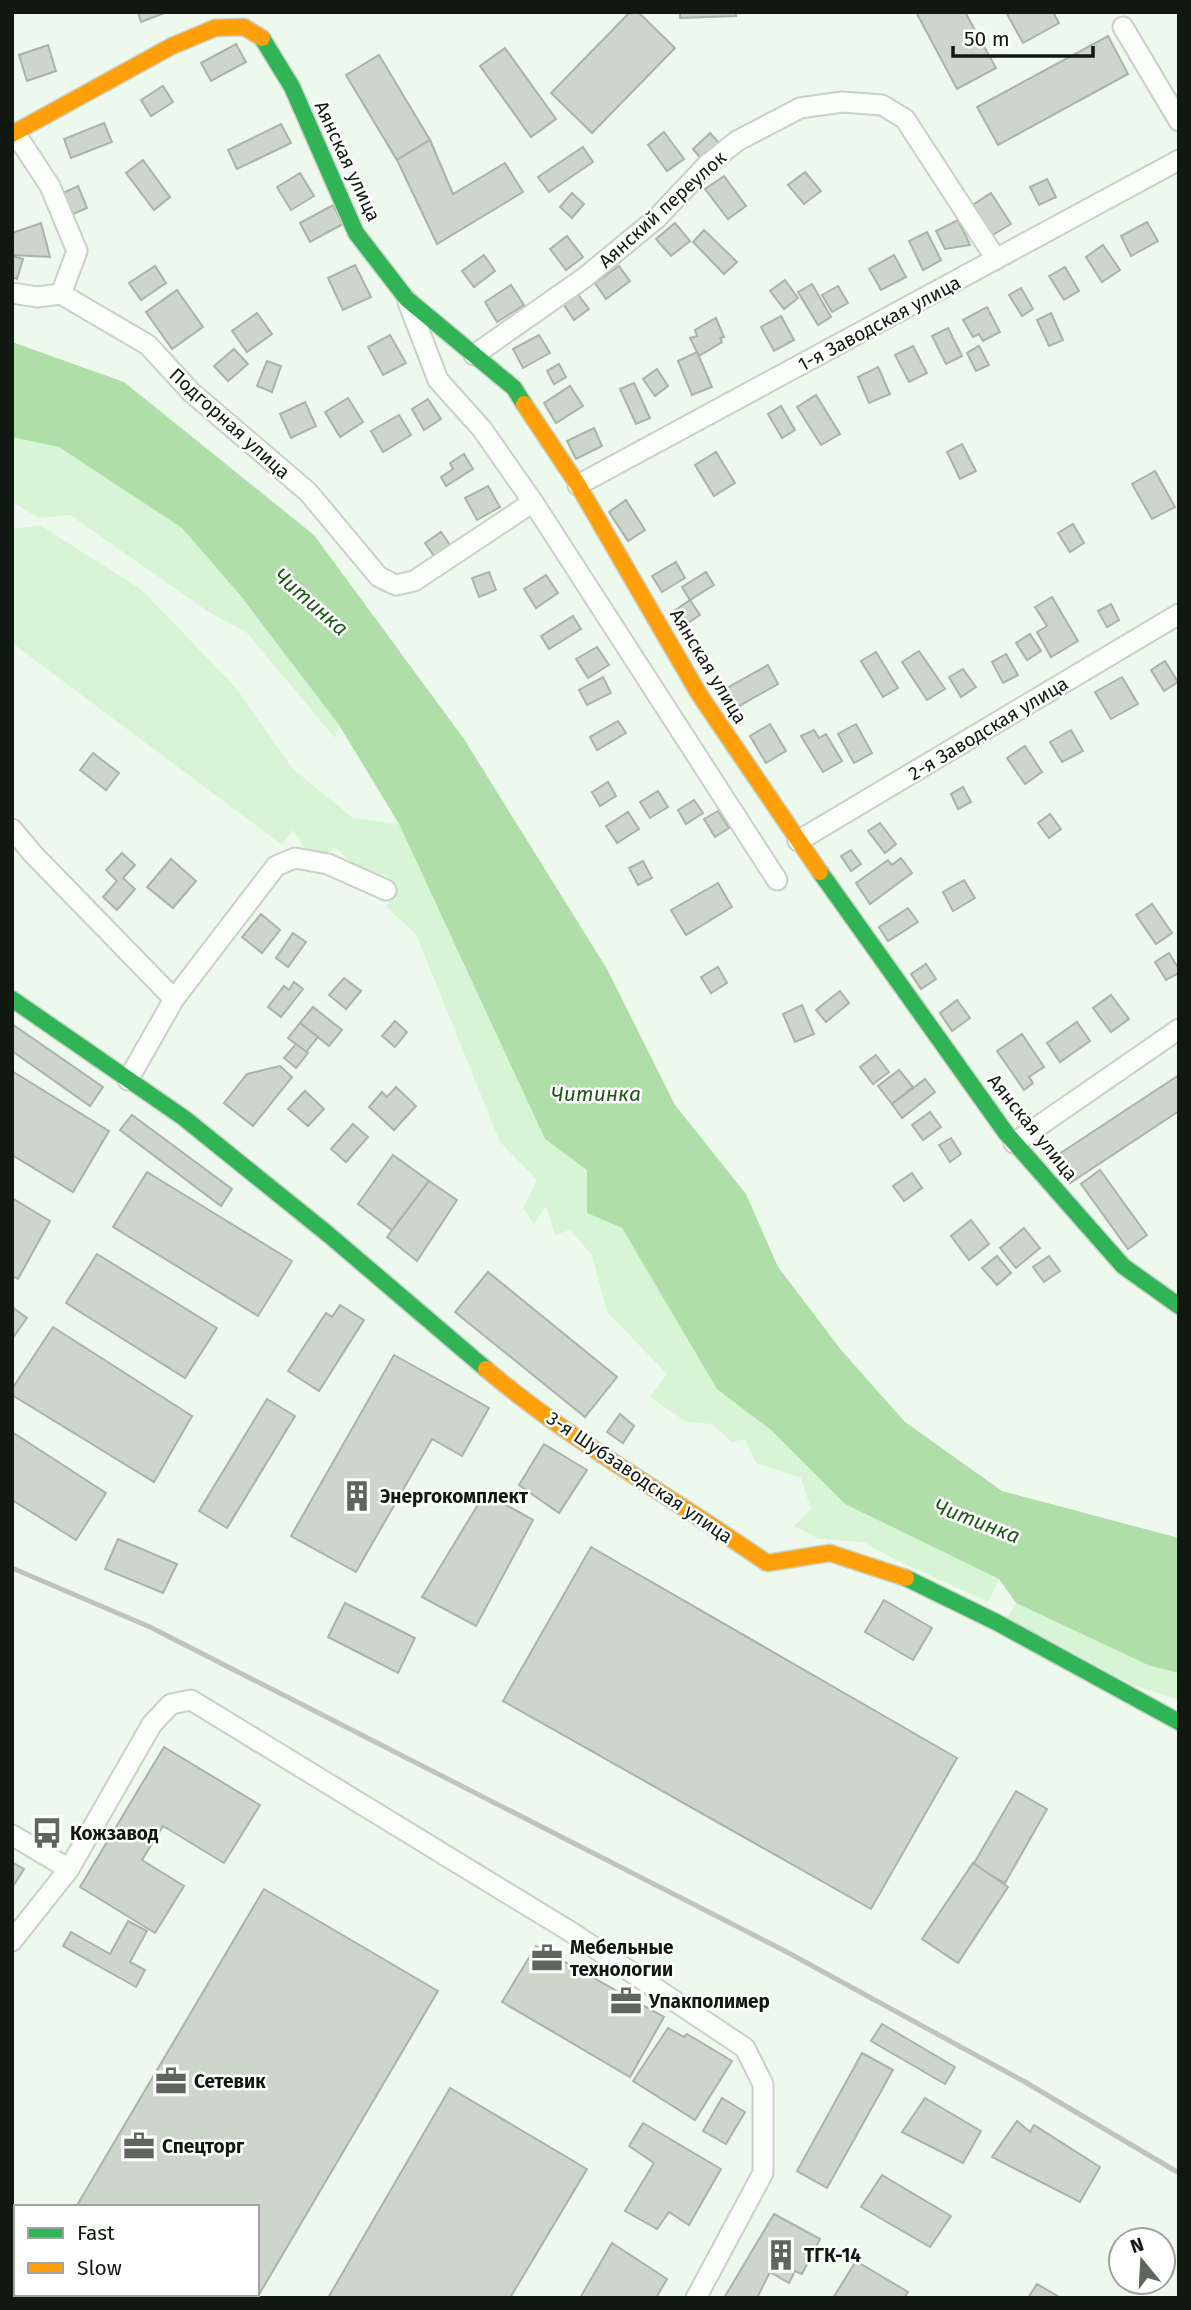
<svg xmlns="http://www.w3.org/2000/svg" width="1191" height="2310" font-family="'Fira Sans',sans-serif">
<rect width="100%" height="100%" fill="#eef9ed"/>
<!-- green -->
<g fill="#d7f5d4">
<path d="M15 437 59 447 182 528 240 595 339 725 335 738 246 632 210 613 70 515 39 518 12 502V444Z"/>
<path d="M40 525 142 590 236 688 293 769 353 818 399 824 545 1139 587 1170V1213L622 1228 717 1388 771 1430 845 1504 999 1579 988 1602 892 1558 864 1542 819 1539 794 1526 811 1509 801 1478 756 1463 745 1439 732 1442 712 1424 686 1422 650 1397 667 1374 607 1312 592 1255 570 1230 555 1235 546 1206 534 1224 523 1208 537 1180 500 1142 416 934 386 907 398 887 384 874 366 876 335 847 315 862 293 830 282 845 12 643V529Z"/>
<path d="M1016 1603 1150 1666 1179 1673V1700L1133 1685 1007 1618Z"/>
</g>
<!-- water -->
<path fill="#afdea9" d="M12 342 124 382 314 535 464 739 607 969 675 1105 746 1194 778 1267 842 1351 905 1422 1002 1491 1179 1538V1673L1150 1666 1016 1603 999 1579 845 1504 771 1430 717 1389 622 1228 587 1213V1170L545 1139 399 824 339 725 240 595 182 528 59 447 12 437Z"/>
<!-- building -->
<g fill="#cdd6cb" stroke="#aab3a9" stroke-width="2">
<path d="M138 12H167L141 22Z"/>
<path d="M630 12H638L675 48 592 133 551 93Z"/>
<path d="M680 12H736V16L680 18Z"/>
<path d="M916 12H965L996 68 957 89Z"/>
<path d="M1006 12H1053L1059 23 1023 43Z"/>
<path d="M1108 36 1128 74 998 145 977 107Z"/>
<path d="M236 44 246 62 211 81 201 63Z"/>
<path d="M48 45 56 71 27 81 19 55Z"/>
<path d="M505 48 556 119 531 137 480 66Z"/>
<path d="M379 55 430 140 397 160 346 75Z"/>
<path d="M163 86 173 102 151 116 141 100Z"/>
<path d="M104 123 112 142 71 158 64 139Z"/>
<path d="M281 124 291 143 237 169 228 150Z"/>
<path d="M664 132 684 159 667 171 648 145Z"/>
<path d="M710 133 720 144 702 160 693 149Z"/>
<path d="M430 140 453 194 505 163 523 192 437 244 397 160Z"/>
<path d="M583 147 593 162 549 192 538 177Z"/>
<path d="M143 160 170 197 154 210 126 173Z"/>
<path d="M805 172 821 191 804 204 788 185Z"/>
<path d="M300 173 314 196 291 210 277 187Z"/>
<path d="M724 176 746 206 728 219 705 189Z"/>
<path d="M1047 179 1056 197 1039 205 1030 187Z"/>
<path d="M78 186 87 208 71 215 61 194Z"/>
<path d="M572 193 584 204 572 218 560 207Z"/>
<path d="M991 193 1011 224 991 236 971 206Z"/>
<path d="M333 205 343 224 310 242 300 223Z"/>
<path d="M958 220 970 245 945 249 936 231Z"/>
<path d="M1147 222 1158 241 1131 256 1121 236Z"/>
<path d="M41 223 50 257 12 255V233Z"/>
<path d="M675 223 690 241 671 256 656 239Z"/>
<path d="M704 230 737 262 724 274 693 242Z"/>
<path d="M927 232 941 260 923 270 909 241Z"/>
<path d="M567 236 583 257 566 270 550 249Z"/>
<path d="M1103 245 1120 270 1102 282 1086 257Z"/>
<path d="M484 255 495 271 474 287 462 271Z"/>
<path d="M894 255 906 277 881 290 869 269Z"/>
<path d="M12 256 23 259 17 279 12 277Z"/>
<path d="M355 265 371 297 343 310 328 278Z"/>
<path d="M155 266 166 283 141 300 129 283Z"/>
<path d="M619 266 630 281 606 299 595 283Z"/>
<path d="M1065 267 1079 291 1064 300 1049 276Z"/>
<path d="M785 280 798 298 784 309 770 291Z"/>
<path d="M812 284 831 317 818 325 798 292Z"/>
<path d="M511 285 524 305 497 322 485 302Z"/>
<path d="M838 286 848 303 832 312 822 295Z"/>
<path d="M1021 288 1033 309 1022 316 1009 295Z"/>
<path d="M177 290 203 327 172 349 146 312Z"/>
<path d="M576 292 589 309 574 320 562 302Z"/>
<path d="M987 307 1000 332 983 341 979 334 973 337 963 320Z"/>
<path d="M257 313 272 334 247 352 232 331Z"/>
<path d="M1051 313 1063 340 1049 346 1037 320Z"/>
<path d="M781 316 794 340 774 351 761 327Z"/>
<path d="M716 318 724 337 720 338 722 342 699 356 690 338 697 336 695 330Z"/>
<path d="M948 328 962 356 946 364 932 336Z"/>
<path d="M390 335 406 363 383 375 368 347Z"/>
<path d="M539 335 550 353 523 368 513 349Z"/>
<path d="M913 346 927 373 909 382 895 355Z"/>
<path d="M979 346 989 365 976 371 967 353Z"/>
<path d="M234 349 248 364 228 381 214 366Z"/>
<path d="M697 352 712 387 692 395 678 361Z"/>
<path d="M267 361 281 366 272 392 257 386Z"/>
<path d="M559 364 566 377 554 384 547 371Z"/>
<path d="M878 367 890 394 869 403 858 377Z"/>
<path d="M657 369 668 386 655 396 643 379Z"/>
<path d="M634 383 650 418 636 424 620 389Z"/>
<path d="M570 386 583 406 556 423 544 403Z"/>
<path d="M816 395 840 434 821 445 797 407Z"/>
<path d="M348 398 363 422 340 437 325 412Z"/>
<path d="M428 399 441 419 424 430 412 409Z"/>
<path d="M305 402 316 426 291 438 280 414Z"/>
<path d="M781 406 795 430 782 438 768 414Z"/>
<path d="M399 415 411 435 383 452 371 431Z"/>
<path d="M594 428 602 446 576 459 567 441Z"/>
<path d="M962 444 976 471 960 479 947 452Z"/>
<path d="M716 452 735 483 714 496 695 465Z"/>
<path d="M464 454 473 469 446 486 441 477 453 469 450 463Z"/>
<path d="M1155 471 1175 507 1152 519 1132 484Z"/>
<path d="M488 486 500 507 477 520 465 498Z"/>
<path d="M626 500 645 530 628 541 609 512Z"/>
<path d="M1073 524 1084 543 1070 552 1058 533Z"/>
<path d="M441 532 450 545 434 556 425 543Z"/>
<path d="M676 562 685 578 662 592 652 576Z"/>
<path d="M489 572 496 590 479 597 472 578Z"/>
<path d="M706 572 714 585 690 600 682 587Z"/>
<path d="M546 575 558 593 536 608 524 589Z"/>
<path d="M1052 597 1078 641 1051 657 1037 632 1047 626 1035 607Z"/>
<path d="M690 600 700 615 683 626 674 611Z"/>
<path d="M1111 604 1119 620 1107 627 1098 611Z"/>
<path d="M573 616 581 629 549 649 541 636Z"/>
<path d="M1030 634 1041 651 1027 660 1016 643Z"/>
<path d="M597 647 609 665 588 678 576 659Z"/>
<path d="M919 651 945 689 927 700 902 662Z"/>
<path d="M876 652 898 688 883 697 861 661Z"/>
<path d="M1006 654 1018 675 1003 683 992 662Z"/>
<path d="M1165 661 1178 682 1164 691 1151 670Z"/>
<path d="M768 665 778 684 732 710 722 691Z"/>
<path d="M963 669 976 687 961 697 949 677Z"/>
<path d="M603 677 611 693 587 705 579 690Z"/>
<path d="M1122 677 1138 704 1111 719 1095 692Z"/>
<path d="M618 721 626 733 597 750 590 737Z"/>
<path d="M770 724 786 751 766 763 750 736Z"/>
<path d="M856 724 872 753 854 763 838 734Z"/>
<path d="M814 730 819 738 826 734 842 761 823 772 801 736Z"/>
<path d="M1071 730 1083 751 1062 762 1050 742Z"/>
<path d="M1025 746 1042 772 1025 784 1007 758Z"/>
<path d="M93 753 119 773 106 790 80 770Z"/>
<path d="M608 782 616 796 600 806 592 792Z"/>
<path d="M963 787 971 802 958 809 951 794Z"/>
<path d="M658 791 668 807 650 818 640 802Z"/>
<path d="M694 800 703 813 686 824 678 810Z"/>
<path d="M718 811 729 828 715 837 704 819Z"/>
<path d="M628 812 639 829 617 843 606 826Z"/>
<path d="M1050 814 1061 829 1049 838 1038 823Z"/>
<path d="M880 823 896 844 885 853 868 831Z"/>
<path d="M851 850 861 864 851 871 841 856Z"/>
<path d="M122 853 135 865 123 878 135 889 117 910 103 897 117 881 106 870Z"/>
<path d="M901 858 912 873 870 904 856 883 888 860 892 865Z"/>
<path d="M171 859 196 881 173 908 147 887Z"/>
<path d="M643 861 652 878 638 885 629 868Z"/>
<path d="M964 880 975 898 953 911 943 892Z"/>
<path d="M718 883 732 907 686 935 671 910Z"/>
<path d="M1152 904 1172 933 1156 944 1136 915Z"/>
<path d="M908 908 918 922 888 941 879 927Z"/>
<path d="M261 914 280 930 262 953 242 937Z"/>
<path d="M293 933 306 942 288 967 276 958Z"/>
<path d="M1169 953 1179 969V973L1166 980 1155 962Z"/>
<path d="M926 964 936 979 921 989 911 974Z"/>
<path d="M718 967 727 983 711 993 701 977Z"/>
<path d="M344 978 361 991 346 1009 329 995Z"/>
<path d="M294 982 303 989 281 1017 268 1007 284 986 289 990Z"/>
<path d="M840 991 849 1003 826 1022 816 1010Z"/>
<path d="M1111 995 1129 1019 1111 1032 1093 1008Z"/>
<path d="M957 1000 970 1018 952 1031 940 1013Z"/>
<path d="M802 1005 814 1034 795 1042 783 1014Z"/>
<path d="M313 1007 342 1030 329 1046 300 1023Z"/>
<path d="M395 1021 407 1032 395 1047 382 1036Z"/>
<path d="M1077 1022 1090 1041 1060 1062 1047 1043Z"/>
<path d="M300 1023 318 1037 306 1052 288 1038Z"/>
<path d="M12 1024 103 1087 90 1106 12 1051Z"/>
<path d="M1022 1034 1044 1067 1029 1077 1033 1083 1024 1090 997 1051Z"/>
<path d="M296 1044 308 1053 296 1068 284 1058Z"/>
<path d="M876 1055 889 1072 873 1084 860 1067Z"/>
<path d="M280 1066 292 1077 253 1126 224 1103 247 1074Z"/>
<path d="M899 1070 913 1087 892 1104 878 1086Z"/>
<path d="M12 1071 109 1131 73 1192 12 1155Z"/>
<path d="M1179 1075V1111L1070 1183 1053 1158Z"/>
<path d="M925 1079 935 1092 902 1118 892 1104Z"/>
<path d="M396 1087 416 1106 394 1130 369 1107 382 1092 387 1097Z"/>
<path d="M305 1091 324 1109 308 1126 288 1109Z"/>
<path d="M930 1112 941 1127 923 1140 912 1125Z"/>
<path d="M132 1115 232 1189 221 1206 120 1130Z"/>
<path d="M353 1124 368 1137 346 1162 331 1149Z"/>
<path d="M951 1138 961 1154 950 1162 939 1145Z"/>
<path d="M393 1155 429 1181 392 1230 358 1204Z"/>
<path d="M1100 1170 1147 1235 1128 1249 1081 1184Z"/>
<path d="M147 1172 292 1261 258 1316 113 1227Z"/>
<path d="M912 1173 922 1188 904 1201 893 1186Z"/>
<path d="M429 1181 457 1200 417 1261 387 1237Z"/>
<path d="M12 1198 50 1221 18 1279 12 1276Z"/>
<path d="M971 1220 989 1244 969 1260 951 1236Z"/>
<path d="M1024 1228 1040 1248 1016 1268 1000 1248Z"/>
<path d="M97 1254 217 1328 185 1378 66 1303Z"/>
<path d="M997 1256 1011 1273 997 1285 982 1268Z"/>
<path d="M1049 1256 1060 1271 1044 1282 1033 1267Z"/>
<path d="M488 1272 617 1377 585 1417 455 1312Z"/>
<path d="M340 1305 364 1320 319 1391 288 1371 326 1313 332 1317Z"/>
<path d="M12 1307 27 1318 12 1339Z"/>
<path d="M53 1327 192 1416 154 1482 12 1395V1389Z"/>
<path d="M394 1355 489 1408 462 1456 432 1439 356 1572 291 1536Z"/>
<path d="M267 1399 295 1416 227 1528 199 1511Z"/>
<path d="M620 1414 634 1426 623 1443 607 1432Z"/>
<path d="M12 1432 106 1493 76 1540 12 1500Z"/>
<path d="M544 1444 587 1470 559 1513 519 1485Z"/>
<path d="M485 1493 533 1520 476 1626 422 1597Z"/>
<path d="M118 1539 177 1564 163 1593 105 1569Z"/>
<path d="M591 1547 957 1758 871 1909 503 1701Z"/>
<path d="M884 1600 932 1628 913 1660 865 1632Z"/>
<path d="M345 1603 415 1638 398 1673 328 1637Z"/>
<path d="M164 1747 260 1805 224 1863 163 1826 142 1860 184 1886 155 1933 80 1887Z"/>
<path d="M1016 1791 1047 1809 1005 1883 973 1865Z"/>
<path d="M12 1862 24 1869 12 1888Z"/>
<path d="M973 1863 1008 1887 958 1963 922 1939Z"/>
<path d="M264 1889 438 1991 257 2298H22L24 2294H257V2207H76Z"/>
<path d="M128 1921 147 1931 130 1962 145 1970 136 1987 63 1946 71 1932 110 1954Z"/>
<path d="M536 1946 664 2017 630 2077 502 2002Z"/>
<path d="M882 2024 955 2067 945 2084 871 2041Z"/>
<path d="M668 2028 684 2037 687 2034 732 2061 695 2120 633 2081Z"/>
<path d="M862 2053 893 2070 827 2188 797 2171Z"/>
<path d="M450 2088 587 2169 510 2298H328Z"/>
<path d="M722 2098 745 2112 726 2144 703 2131Z"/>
<path d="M925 2098 981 2131 963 2163 902 2132Z"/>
<path d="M1017 2121 1030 2132 1034 2125 1100 2167 1080 2202 992 2157Z"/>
<path d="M643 2123 721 2169 689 2225 669 2212 657 2229 625 2211 654 2163 629 2146Z"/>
<path d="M882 2175 951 2216 930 2247 861 2207Z"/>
<path d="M774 2214 820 2239 802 2274 795 2271 789 2283 770 2272 757 2298H724Z"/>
<path d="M612 2243 667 2279 656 2298H580Z"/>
<path d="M856 2261 908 2292 904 2298H833Z"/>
<path d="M1037 2284 1061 2298H1028Z"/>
</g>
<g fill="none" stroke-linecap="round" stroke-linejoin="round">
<defs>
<g id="street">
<path d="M1123 27 1179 121"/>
<path d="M15 133 50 186 77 251 61 294 148 345 191 392 308 492 379 577 396 585 414 581 533 502"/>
<path d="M12 293 37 297 61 294"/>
<path d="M408 302 438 380 482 429 533 502 777 880"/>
<path d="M474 355 584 278 657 218 707 165 737 141 800 108 842 102 882 105 905 119 996 259"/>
<path d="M578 485 1179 160"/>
<path d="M12 829 33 854 174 999"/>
<path d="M798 841 1179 614"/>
<path d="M128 1080 174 999 276 866 295 858 328 864 386 890"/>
<path d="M1014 1143 1179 1029"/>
<path d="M12 1835 69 1869"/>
<path d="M12 1941 69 1869 152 1724 171 1704 191 1700 571 1932 745 2048 763 2084V2173L696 2298"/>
</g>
<g id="fast">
<path d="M262 38 292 87 356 233 407 299 514 388 524 404"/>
<path d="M820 872 1006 1133 1123 1266 1179 1306"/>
<path d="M12 999 184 1118 329 1235 486 1369"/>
<path d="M906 1578 996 1622 1179 1722"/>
</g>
<g id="slow">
<path d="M12 134 172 46 215 28 244 27 262 38"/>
<path d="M524 404 578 485 699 694 820 872"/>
<path d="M486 1369C573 1443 674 1498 767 1563L830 1553 906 1578"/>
</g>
</defs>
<!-- street casing -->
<use href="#street" stroke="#c8d1c6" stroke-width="23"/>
<!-- fast casing -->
<use href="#fast" stroke="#c8d1c6" stroke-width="19"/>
<!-- slow casing -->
<use href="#slow" stroke="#c8d1c6" stroke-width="19"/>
<!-- street -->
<use href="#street" stroke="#fcfefc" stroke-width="19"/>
<!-- fast -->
<use href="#fast" stroke="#30b455" stroke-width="16"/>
<!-- slow -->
<use href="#slow" stroke="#ff9f0a" stroke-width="16"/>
<!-- rail -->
<path stroke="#c1c3c1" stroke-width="5" d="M12 1568 150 1627 785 1951 1025 2082 1179 2173"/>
</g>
<!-- icons -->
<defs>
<symbol id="building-bare" viewBox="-9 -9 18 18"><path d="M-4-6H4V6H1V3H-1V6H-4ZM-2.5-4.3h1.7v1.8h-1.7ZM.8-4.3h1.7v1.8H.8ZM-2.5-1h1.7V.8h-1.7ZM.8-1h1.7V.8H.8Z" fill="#5e675d" stroke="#fff" stroke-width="2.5" paint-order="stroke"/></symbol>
<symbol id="bus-bare" viewBox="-9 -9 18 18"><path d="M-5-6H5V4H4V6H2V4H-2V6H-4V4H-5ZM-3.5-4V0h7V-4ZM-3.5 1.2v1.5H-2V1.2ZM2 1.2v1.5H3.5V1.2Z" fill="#5e675d" stroke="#fff" stroke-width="2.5" paint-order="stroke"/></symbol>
<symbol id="office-bare" viewBox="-9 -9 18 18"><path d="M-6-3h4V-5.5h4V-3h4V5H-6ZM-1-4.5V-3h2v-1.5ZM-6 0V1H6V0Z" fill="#5e675d" stroke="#fff" stroke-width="2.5" paint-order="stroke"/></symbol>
</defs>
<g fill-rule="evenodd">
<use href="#building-bare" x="335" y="1474" width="44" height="44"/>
<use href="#bus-bare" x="25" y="1811" width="44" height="44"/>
<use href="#office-bare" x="525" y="1936" width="44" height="44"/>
<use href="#office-bare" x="604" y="1979" width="44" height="44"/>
<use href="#office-bare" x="149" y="2059" width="44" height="44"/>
<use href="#office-bare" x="117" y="2124" width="44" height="44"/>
<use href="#building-bare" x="759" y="2233" width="44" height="44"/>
</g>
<g text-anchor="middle" stroke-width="5" stroke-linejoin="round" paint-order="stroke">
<!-- street labels -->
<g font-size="19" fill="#10190f" stroke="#fff">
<text transform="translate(348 161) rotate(65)" y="7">Аянская улица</text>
<text transform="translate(662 209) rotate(-42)" y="7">Аянский переулок</text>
<text transform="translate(879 323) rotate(-28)" y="7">1-я Заводская улица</text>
<text transform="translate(230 423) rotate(42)" y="7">Подгорная улица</text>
<text transform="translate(709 666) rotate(59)" y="7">Аянская улица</text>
<text transform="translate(988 728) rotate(-31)" y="7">2-я Заводская улица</text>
<text transform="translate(1033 1127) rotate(51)" y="7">Аянская улица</text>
<text transform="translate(640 1477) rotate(34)" y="7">3-я Шубзаводская улица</text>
</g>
<!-- poi labels -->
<g font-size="19" font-weight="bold" fill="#10190f" stroke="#fff" text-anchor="start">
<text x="380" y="1503">Энергокомплект</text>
<text x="70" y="1840">Кожзавод</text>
<text x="570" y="1954">Мебельные<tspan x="570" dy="22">технологии</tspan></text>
<text x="649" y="2008">Упакполимер</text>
<text x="194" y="2088">Сетевик</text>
<text x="162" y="2153">Спецторг</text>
<text x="804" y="2262">ТГК-14</text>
</g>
<!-- water labels -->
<g font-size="21" font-style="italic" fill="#1c5815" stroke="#fff">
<text transform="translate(311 602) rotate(41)" y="7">Читинка</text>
<text x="596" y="1101">Читинка</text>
<text transform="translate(977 1521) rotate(21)" y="7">Читинка</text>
</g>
</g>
<!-- border -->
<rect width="1191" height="2310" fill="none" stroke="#10190f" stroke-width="28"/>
<!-- legend -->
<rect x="14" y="2205" width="245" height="91" fill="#ffffff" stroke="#9fa39f" stroke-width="2"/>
<rect x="28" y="2228" width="35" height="10" fill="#30b455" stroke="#9fa39f" stroke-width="2"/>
<text x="77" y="2240" font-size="21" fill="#10190f">Fast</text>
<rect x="28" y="2263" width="35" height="10" fill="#ff9f0a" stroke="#9fa39f" stroke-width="2"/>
<text x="77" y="2275" font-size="21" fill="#10190f">Slow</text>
<!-- north arrow -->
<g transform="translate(1142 2261) rotate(342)"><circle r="33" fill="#ffffff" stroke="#9fa39f" stroke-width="2"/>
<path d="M0-5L12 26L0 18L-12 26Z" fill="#5e675d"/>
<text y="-10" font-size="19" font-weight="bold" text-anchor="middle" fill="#10190f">N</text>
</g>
<!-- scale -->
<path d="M953 46v10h140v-10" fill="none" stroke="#10190f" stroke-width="3.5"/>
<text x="964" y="46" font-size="21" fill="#10190f" stroke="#ffffff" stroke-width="5" paint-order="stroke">50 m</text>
</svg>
